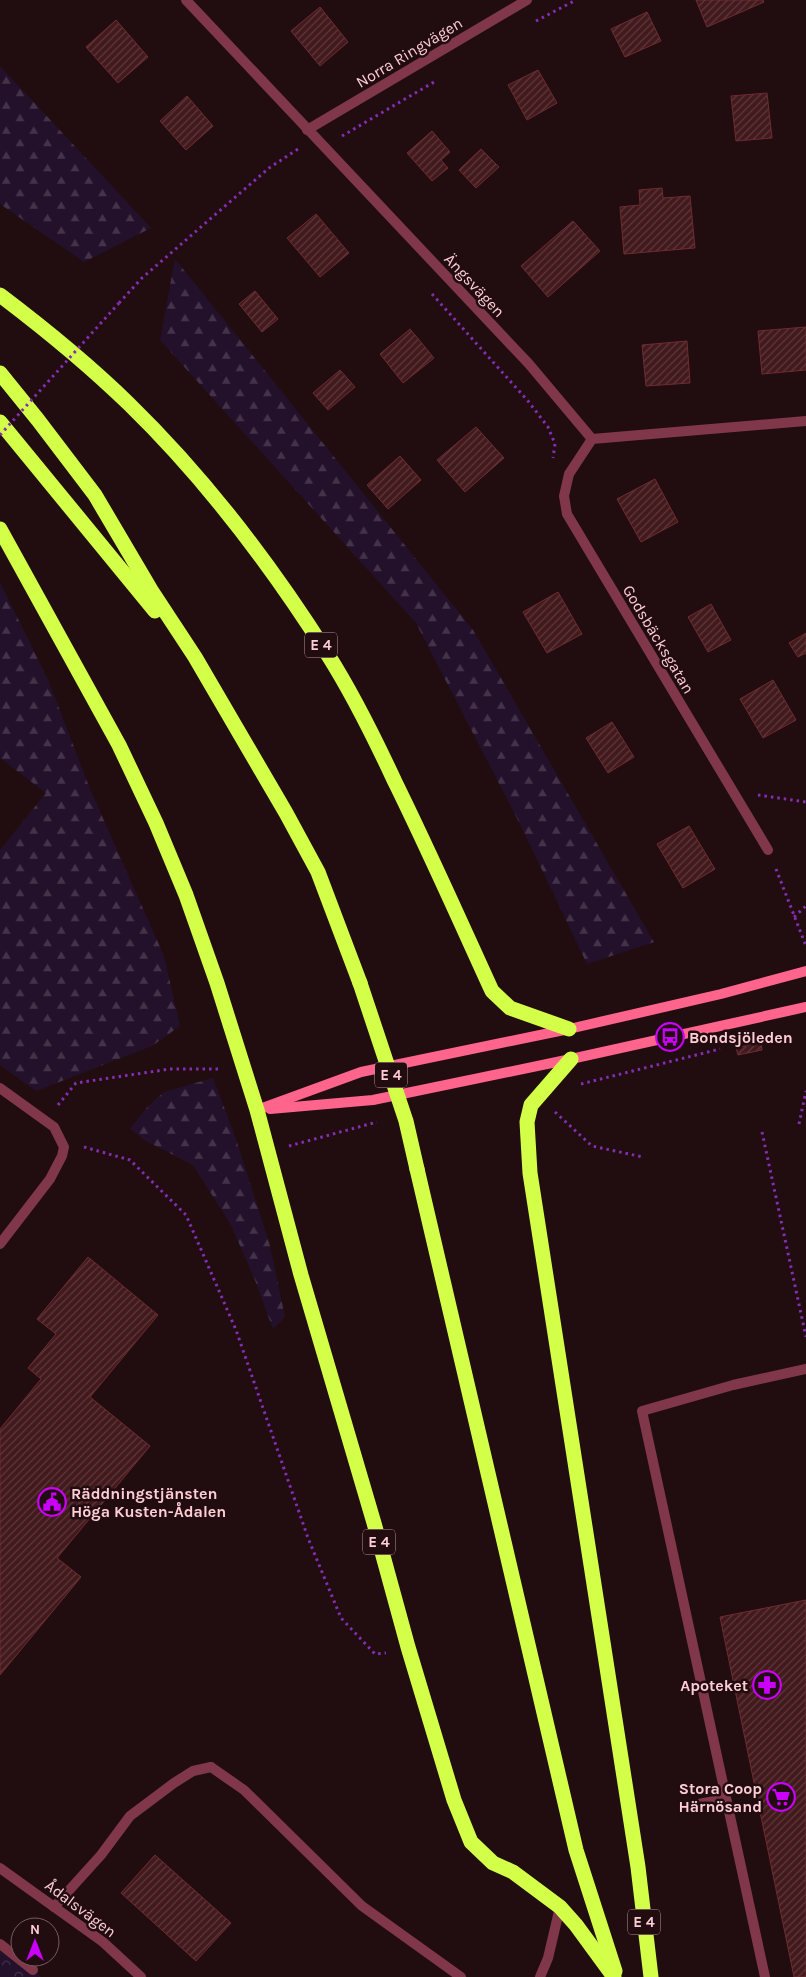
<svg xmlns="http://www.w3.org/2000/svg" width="806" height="1977" font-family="Karla,sans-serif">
<defs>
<pattern id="forest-firs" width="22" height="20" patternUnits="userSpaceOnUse" patternTransform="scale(1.25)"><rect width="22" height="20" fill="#23102b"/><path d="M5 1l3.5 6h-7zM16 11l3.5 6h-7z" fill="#443249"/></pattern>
<pattern id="park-crowns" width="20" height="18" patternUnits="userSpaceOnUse" patternTransform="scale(1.25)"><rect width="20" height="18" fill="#23102b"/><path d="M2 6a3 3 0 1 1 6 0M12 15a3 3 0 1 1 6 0" fill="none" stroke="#443249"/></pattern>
<pattern id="building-hatch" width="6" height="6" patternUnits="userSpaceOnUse" patternTransform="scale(1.25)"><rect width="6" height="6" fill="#42191c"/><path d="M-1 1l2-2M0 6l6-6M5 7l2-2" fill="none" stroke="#5e393c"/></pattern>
</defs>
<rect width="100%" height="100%" fill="#210d0f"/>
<!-- forest -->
<g fill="url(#forest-firs)">
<path d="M0 66 151 228 84 262 0 204Z"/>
<path d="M175 259 473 630 654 942 587 964 521 826 416 623 160 340Z"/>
<path d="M0 582 49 682 90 789 164 956 180 1026 152 1046 36 1091 0 1065V850L46 793 0 758Z"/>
<path d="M213 1078 235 1136 270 1246 285 1317 273 1329 255 1280 231 1225 193 1165 146 1141 130 1129 148 1106 164 1092Z"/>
</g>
<!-- park -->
<path fill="url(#park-crowns)" d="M0 1951 41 1977H0Z"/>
<!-- building -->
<g fill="url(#building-hatch)" stroke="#6f2b31">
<path d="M696 0H763L764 2 707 27Z"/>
<path d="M320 7 348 42 320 66 291 31Z"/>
<path d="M647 12 661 41 625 57 611 29Z"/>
<path d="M116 20 148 57 118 83 86 47Z"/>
<path d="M538 70 557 103 527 120 508 85Z"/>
<path d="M767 93 772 138 736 141 731 96Z"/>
<path d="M187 96 213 126 186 150 160 121Z"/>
<path d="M432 131 450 152 441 160 448 168 432 181 407 153Z"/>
<path d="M481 149 499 167 476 188 459 170Z"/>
<path d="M662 188 663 198 690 196 695 248 624 254 620 207 640 205 639 190Z"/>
<path d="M316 214 349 253 320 277 287 238Z"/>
<path d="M573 221 600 251 548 297 521 266Z"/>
<path d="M255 291 278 319 262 332 239 304Z"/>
<path d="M806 327V370L762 374 758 331Z"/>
<path d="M410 329 434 358 403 383 380 354Z"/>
<path d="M687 341 690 383 646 386 642 345Z"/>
<path d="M340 370 355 387 328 410 313 393Z"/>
<path d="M476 427 504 458 465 492 437 460Z"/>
<path d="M400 456 421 480 388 509 367 485Z"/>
<path d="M655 479 678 522 641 542 617 499Z"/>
<path d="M558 592 582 634 547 653 523 612Z"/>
<path d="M711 604 731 640 708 652 688 617Z"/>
<path d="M806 633V653L798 657 789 643Z"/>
<path d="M773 680 796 720 763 738 740 699Z"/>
<path d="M612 722 634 757 608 773 586 738Z"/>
<path d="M689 826 715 869 683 888 657 844Z"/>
<path d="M761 1042 762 1050 738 1055 736 1048Z"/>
<path d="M88 1257 158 1315 90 1397 150 1446 57 1558 81 1577 0 1675V1429L41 1379 28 1368 56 1334 37 1319Z"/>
<path d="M806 1600V1977H794L720 1617Z"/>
<path d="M155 1855 231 1923 196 1961 121 1893Z"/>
</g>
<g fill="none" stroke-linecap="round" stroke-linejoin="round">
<!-- path -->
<g stroke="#852db4" stroke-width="3" stroke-dasharray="2.5 4" stroke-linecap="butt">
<path d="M536 21 576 0"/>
<path d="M342 136 434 82"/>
<path d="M432 294 528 401 548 427 555 444 553 458"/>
<path d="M119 303 142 278 269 168 298 149"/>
<path d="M758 795 806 802"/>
<path d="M776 869 806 946"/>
<path d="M794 917 806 906"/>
<path d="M581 1084 720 1049"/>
<path d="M58 1105 76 1083 170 1069H220"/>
<path d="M555 1112 592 1146 643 1157"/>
<path d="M799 1124 806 1091"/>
<path d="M762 1132 806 1337"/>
<path d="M289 1146 377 1122"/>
<path d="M84 1147 130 1160 186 1215 236 1330 308 1538 341 1618 375 1654 386 1653"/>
</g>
<!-- lane -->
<g stroke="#81374a" stroke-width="10">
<path d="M211 1767 244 1790 362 1906 461 1977"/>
<path d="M693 1805 726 1799"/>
<path d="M0 1944 33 1970"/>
<path d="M540 1977 548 1958 560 1907"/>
<path d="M765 1977 642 1411 733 1385 806 1369"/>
</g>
<!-- street -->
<g stroke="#81374a" stroke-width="10">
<path d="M186 0 529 364 592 439"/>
<path d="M307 130 527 0"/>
<path d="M592 439 569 474 564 496 567 514 768 850"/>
<path d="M592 439 806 421"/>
<path d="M0 1088 54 1127 64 1147 62 1156 50 1179 0 1244"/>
<path d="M0 1868 103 1942 141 1977"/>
<path d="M54 1907 101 1855 130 1816 174 1783 193 1771 211 1767"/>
</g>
<!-- secondary -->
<g stroke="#ff648d" stroke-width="10">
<path d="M270 1109 373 1100 571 1059 806 1007"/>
<path d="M257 1110 361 1072 569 1029 721 994 806 971"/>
</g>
<!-- highway -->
<g stroke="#d4ff48" stroke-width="15">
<path d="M0 295C45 329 89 365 129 404 206 479 271 565 328 655 354 696 375 739 395 782 429 851 460 921 492 991L510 1008 569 1029"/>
<path d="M0 373 38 420 95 495 151 590 195 657 286 813 318 872 360 983"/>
<path d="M0 422 155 611"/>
<path d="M0 529 119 745 156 823 186 895 217 983 257 1110 301 1275 374 1523 408 1647 454 1800 471 1842 493 1863 513 1872 560 1907 576 1925 614 1977"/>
<path d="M571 1059 531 1105 527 1122 530 1173 638 1867 651 1977"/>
<path d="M417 1169 576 1850 615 1971"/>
</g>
<!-- path-bridge -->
<path stroke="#852db4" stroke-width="3" stroke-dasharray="2.5 4" stroke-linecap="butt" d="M0 435 119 303"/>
<!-- highway-bridge -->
<path stroke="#d4ff48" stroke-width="15" d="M360 983 406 1121 417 1169"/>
</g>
<!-- icons -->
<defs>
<symbol id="bus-ring" viewBox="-11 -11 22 22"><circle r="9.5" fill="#210d0f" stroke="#ca00f8" stroke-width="1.5"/><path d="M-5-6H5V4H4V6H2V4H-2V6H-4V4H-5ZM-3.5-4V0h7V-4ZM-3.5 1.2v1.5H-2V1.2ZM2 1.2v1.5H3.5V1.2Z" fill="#ca00f8"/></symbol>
<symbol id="civic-ring" viewBox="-11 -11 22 22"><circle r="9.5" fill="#210d0f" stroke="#ca00f8" stroke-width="1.5"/><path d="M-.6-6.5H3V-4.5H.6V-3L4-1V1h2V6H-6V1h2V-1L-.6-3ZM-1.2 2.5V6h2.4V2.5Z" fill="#ca00f8"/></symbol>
<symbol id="pharmacy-ring" viewBox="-11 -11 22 22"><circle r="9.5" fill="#210d0f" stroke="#ca00f8" stroke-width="1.5"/><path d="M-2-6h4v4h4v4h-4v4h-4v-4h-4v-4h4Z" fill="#ca00f8"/></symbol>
<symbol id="supermarket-ring" viewBox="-11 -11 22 22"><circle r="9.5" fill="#210d0f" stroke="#ca00f8" stroke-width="1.5"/><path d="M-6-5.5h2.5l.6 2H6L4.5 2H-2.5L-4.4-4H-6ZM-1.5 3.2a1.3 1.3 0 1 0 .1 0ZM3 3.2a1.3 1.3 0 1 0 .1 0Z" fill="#ca00f8"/></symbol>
</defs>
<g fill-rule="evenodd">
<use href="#bus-ring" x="654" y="1021" width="32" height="32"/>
<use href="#civic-ring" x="36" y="1486" width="32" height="32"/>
<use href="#pharmacy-ring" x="751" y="1669" width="32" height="32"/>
<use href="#supermarket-ring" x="765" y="1781" width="32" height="32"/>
</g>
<g text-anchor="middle" stroke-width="5" stroke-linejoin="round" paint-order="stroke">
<!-- shield labels -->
<g fill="#210d0f" stroke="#bc939a" stroke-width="1">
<rect x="305" y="632.5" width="32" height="25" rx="4"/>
<rect x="375" y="1062.5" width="32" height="25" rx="4"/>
<rect x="363" y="1529.5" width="32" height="25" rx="4"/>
<rect x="628" y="1909.5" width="32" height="25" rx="4"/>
</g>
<g font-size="15" font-weight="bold" fill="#ffcdd6">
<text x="321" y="650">E 4</text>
<text x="391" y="1080">E 4</text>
<text x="379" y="1547">E 4</text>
<text x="644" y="1927">E 4</text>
</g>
<!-- street labels -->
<g font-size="16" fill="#ffcdd6" stroke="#210d0f">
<text transform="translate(409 52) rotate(-31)" y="6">Norra Ringvägen</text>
<text transform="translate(475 285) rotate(47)" y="6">Ängsvägen</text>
<text transform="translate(659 639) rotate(59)" y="6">Godsbäcksgatan</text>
<text transform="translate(81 1908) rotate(37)" y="6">Ådalsvägen</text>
</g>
<!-- poi labels -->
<g font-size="16" font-weight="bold" fill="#ffcdd6" stroke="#210d0f" text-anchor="start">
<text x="689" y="1043">Bondsjöleden</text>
<text x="71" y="1499">Räddningstjänsten<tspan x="71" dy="18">Höga Kusten-Ådalen</tspan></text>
<text x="748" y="1691" text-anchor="end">Apoteket</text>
<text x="762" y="1794" text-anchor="end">Stora Coop<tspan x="762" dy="18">Härnösand</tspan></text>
</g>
</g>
<!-- north arrow -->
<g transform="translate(35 1942)"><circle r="24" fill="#210d0f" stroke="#7a5a5f"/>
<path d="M0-4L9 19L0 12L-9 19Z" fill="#ca00f8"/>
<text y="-8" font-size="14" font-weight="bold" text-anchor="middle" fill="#ffcdd6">N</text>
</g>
</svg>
